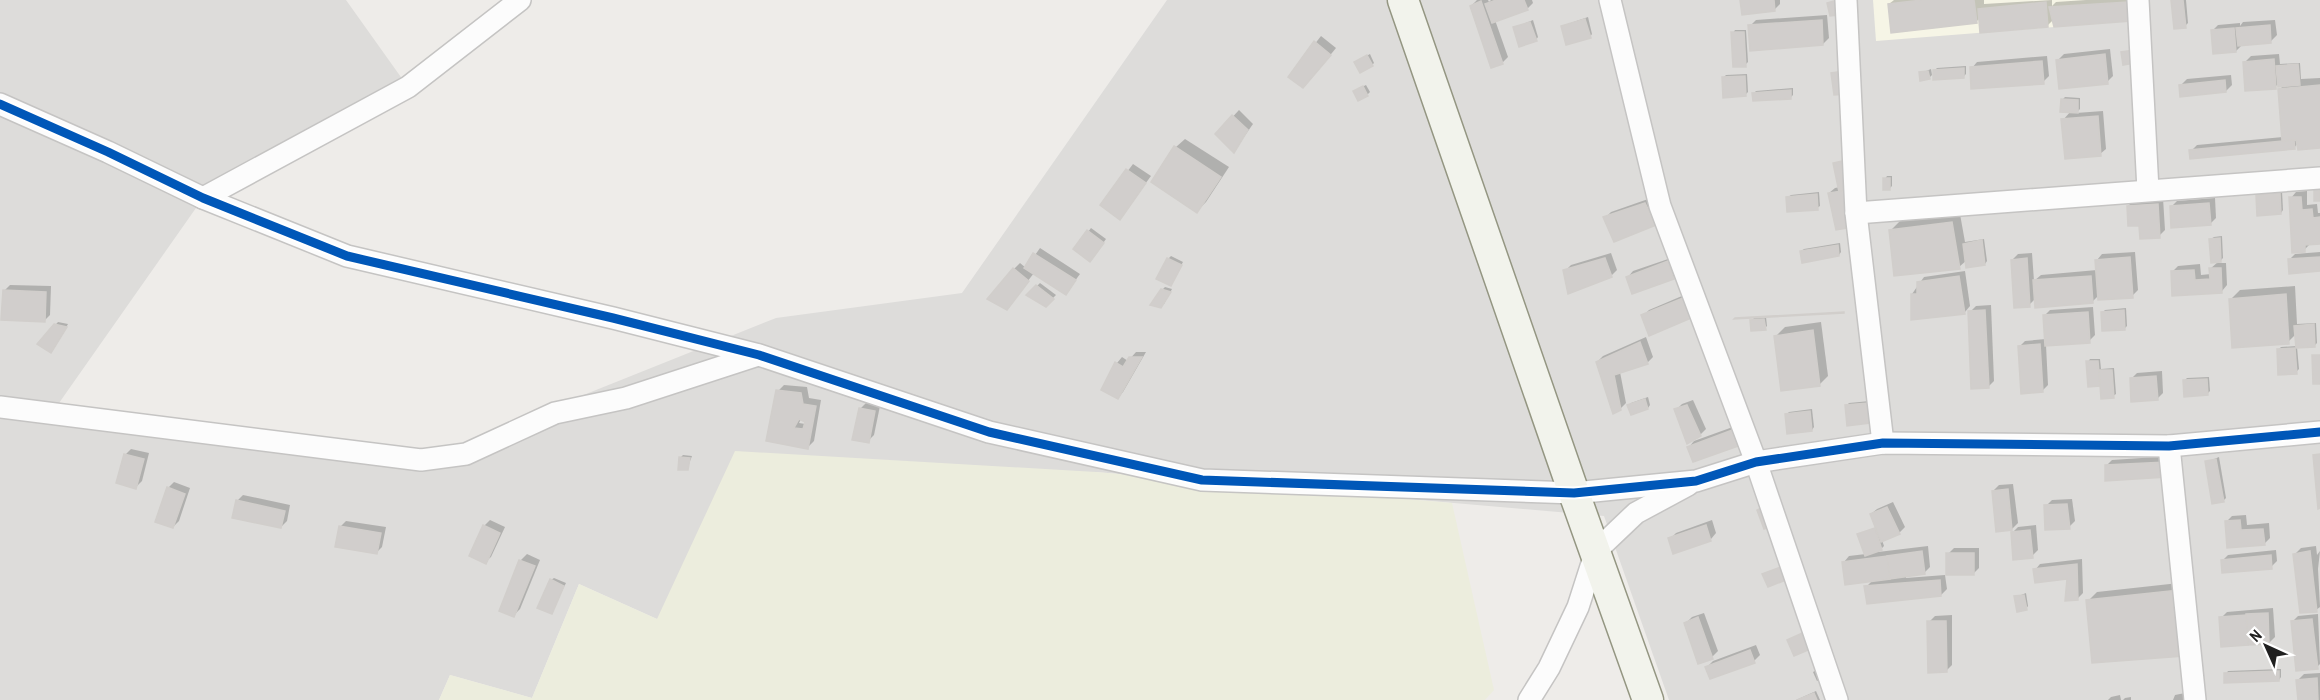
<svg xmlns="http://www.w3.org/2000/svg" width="2320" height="700" font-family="'Archivo Narrow',sans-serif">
<rect width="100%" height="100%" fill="#eeece9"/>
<!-- residential -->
<path fill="#dddcda" d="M0 0H346L408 87 203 198 52 413 421 460 776 318 962 293 1167 0H2320V700H1669L1604 516 1096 472 657 619 579 584 532 698 450 675 439 700H0Z"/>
<!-- education -->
<path fill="#f6f5e6" d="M1873 0H2130L2131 21 1876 41Z"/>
<!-- farmland -->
<path fill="#eceddd" d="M735 451 1096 472 1452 503 1494 690 1485 700H439L450 675 532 698 579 584 657 619Z"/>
<!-- shadow -->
<g fill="#0003" fill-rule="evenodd">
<path d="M1477 0H1488L1489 2 1491 0H1532L1533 3 1527 9 1495 20 1508 57 1502 63 1471 6Z"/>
<path d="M1742 0H1780V4L1774 10Z"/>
<path d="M1894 0H1984V4L2052 0V6L2056 2 2086 0H2136L2137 14 2054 19 2048 25 1980 18 1976 22 1889 4Z"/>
<path d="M2172 0H2186L2188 23 2185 26Z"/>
<path d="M1827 15 1829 38 1823 44 1750 26 1756 20Z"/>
<path d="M1588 17 1592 34 1590 37 1562 26Z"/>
<path d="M1533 20 1538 37 1536 40 1514 28Z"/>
<path d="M2275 20 2277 35 2271 41 2242 45 2236 51 2212 31 2218 25 2240 23V26L2243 22Z"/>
<path d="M1735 30H1746L1748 62 1745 65 1733 33Z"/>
<path d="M1321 36 1336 48 1309 81 1290 76Z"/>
<path d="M2110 49 2113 76 2107 82 2058 60 2064 54Z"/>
<path d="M1370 54 1374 63 1372 65 1359 60Z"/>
<path d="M2279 54 2280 64 2300 63 2301 79 2320 78V147L2298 143 2294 148 2191 151 2197 145 2283 137 2279 90 2284 85 2279 83 2275 87 2245 62 2251 56Z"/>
<path d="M2047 56 2049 76 2043 82 1972 68 1977 62Z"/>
<path d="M1966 66V74L1964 76 1934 71 1937 68Z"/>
<path d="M1931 69 1932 75 1929 78 1921 73Z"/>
<path d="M1747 74 1748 92 1745 95 1723 78 1726 75Z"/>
<path d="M2231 75 2232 85 2226 91 2181 85 2187 79Z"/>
<path d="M1366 85 1370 92 1367 95 1358 89Z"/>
<path d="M1793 88V95L1791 97 1754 93 1756 91Z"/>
<path d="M2065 97 2080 98V109L2076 113 2103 111 2106 149 2100 154 2063 120 2071 111 2062 100Z"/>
<path d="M1239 110 1253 124 1234 151 1217 134Z"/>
<path d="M1185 139 1229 167 1206 202 1197 211 1176 147Z"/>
<path d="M1850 158 1859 220 1829 193 1835 188 1840 187 1835 164Z"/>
<path d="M1133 164 1151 176 1120 218 1102 205Z"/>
<path d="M1887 176H1892V186L1889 189 1885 179Z"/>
<path d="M2282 191 2283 210 2281 213 2257 195 2260 193Z"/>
<path d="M2307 191V205L2317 204 2318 213H2320V243H2311L2304 250 2291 198 2296 192Z"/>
<path d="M1819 192 1820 206 1817 208 1788 197 1791 195Z"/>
<path d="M1651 198 1661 218 1655 224 1605 218 1611 212Z"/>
<path d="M2163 198 2165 230 2159 236 2141 224 2128 206 2134 200Z"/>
<path d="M2215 198 2216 218 2210 224 2171 207 2177 201Z"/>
<path d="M1960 214 1965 242 1984 239 1987 261 1985 264 1967 260 1959 267 1891 230 1900 221Z"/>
<path d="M1091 228 1106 239 1093 257 1075 249Z"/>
<path d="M2222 236 2223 258 2218 263H2226L2227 285 2222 291 2172 272 2178 266 2200 264 2201 275 2211 274 2210 269 2219 261 2211 239 2214 237Z"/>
<path d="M1840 243 1841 252 1839 255 1801 251 1804 249Z"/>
<path d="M1040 248 1080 274 1066 293 1034 273 1007 308 1014 269 1020 263 1026 268Z"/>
<path d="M2135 252 2138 290 2132 296 2099 295 2092 302 2036 298 2029 305 2012 260 2018 254 2032 253 2034 281 2041 275 2097 270V260L2102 254Z"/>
<path d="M2320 252V270L2289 260 2295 254Z"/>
<path d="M1611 253 1617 270 1611 276 1565 271 1571 265Z"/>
<path d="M1171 256 1183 262 1171 284 1168 259Z"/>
<path d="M1674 257 1679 271 1673 277H1628L1633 271Z"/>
<path d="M1965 271 1970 306 1965 312 1912 294 1924 277Z"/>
<path d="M1040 283 1056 295 1046 305 1029 294Z"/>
<path d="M10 285 51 286 50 315 44 321 4 291Z"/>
<path d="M2295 286 2297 324 2316 323 2317 343 2314 346 2297 347 2299 369 2296 372 2278 350 2281 347 2297 346 2296 334 2288 342 2231 299 2240 290Z"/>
<path d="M1165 287 1172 289 1164 304 1162 290Z"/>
<path d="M1689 293 1696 311 1643 316 1649 310Z"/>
<path d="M1991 305 1994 381 1988 387 1970 312 1976 306Z"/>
<path d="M2093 307 2095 335 2089 341 2046 345 2048 385 2042 391 2020 346 2025 341 2046 339 2044 316 2050 310Z"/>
<path d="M2126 308 2127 326 2125 328 2102 313 2105 310Z"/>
<path d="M1766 317 1767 326 1765 328 1751 321 1754 318Z"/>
<path d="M58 322 68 324 54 348 39 343Z"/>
<path d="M1821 322 1828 376 1819 385 1776 336 1785 327Z"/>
<path d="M1646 337 1653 357 1647 363 1620 372 1626 403 1620 409 1597 362 1603 356Z"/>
<path d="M1136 352H1146L1123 392 1118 398 1117 363 1122 357 1128 361Z"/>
<path d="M2090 359H2100L2101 369 2114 368 2116 394 2113 396 2102 385 2089 386 2088 362Z"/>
<path d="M2162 371 2163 393 2157 399 2131 379 2137 373Z"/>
<path d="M2209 377 2210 391 2207 394 2184 381 2187 378Z"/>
<path d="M784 385 807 387 809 398 821 400 814 441 808 447 768 439 778 391ZM801 419 812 425 799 423Z"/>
<path d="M1648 397 1650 405 1648 408 1632 413 1629 405 1631 403Z"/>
<path d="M1693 400 1706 429 1700 435 1676 410 1682 404Z"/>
<path d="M1870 401 1872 419 1869 421 1846 406 1849 403Z"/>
<path d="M866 403 880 406 874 435 868 441 860 409Z"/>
<path d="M1812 409 1814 427 1812 430 1786 415 1789 412Z"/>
<path d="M1741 424 1694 460 1689 447 1694 441Z"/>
<path d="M131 449 149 453 142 481 136 487 125 455Z"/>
<path d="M683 455 692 456 687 469 680 458Z"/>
<path d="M2171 456 2166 476 2106 466 2112 460Z"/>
<path d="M2219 457 2226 498 2223 501 2207 462Z"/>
<path d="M174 482 190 488 179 521 173 527 168 488Z"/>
<path d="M2013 484 2018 523 2012 529 1993 491 1999 485Z"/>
<path d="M243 495 290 505 287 521 281 527 237 501Z"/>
<path d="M2072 499 2075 521 2069 527 2046 506 2052 500Z"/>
<path d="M1893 502 1905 527 1899 533 1882 540 1884 546 1878 552 1928 546 1930 567 1924 573 1906 575V578L1945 575 1947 589 1941 595 1866 587 1873 580 1844 562 1849 556 1866 554 1859 535 1877 527 1871 514 1877 509Z"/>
<path d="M2246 515 2247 525 2269 523 2270 538 2264 544 2226 522 2232 516Z"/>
<path d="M490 520 505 527 491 557 485 562 484 526Z"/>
<path d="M1712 520 1716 533 1711 539 1674 552 1670 539 1676 533Z"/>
<path d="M346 521 386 527 382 547 376 553 340 527Z"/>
<path d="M2036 525 2038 550 2032 556 2012 533 2018 527Z"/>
<path d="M2316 546 2317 555 2320 551 2318 569 2320 607 2316 610 2295 554 2301 548Z"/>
<path d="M1954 548H1979V568L1973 574 1948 554Z"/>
<path d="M2276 550 2277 561 2271 567 2222 561 2228 555Z"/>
<path d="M527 554 540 560 520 609 514 615 501 610 521 560Z"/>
<path d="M2082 559 2083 593 2077 599 2068 578 2035 570 2040 564Z"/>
<path d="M554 578 566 583 551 612V580Z"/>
<path d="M2188 582 2184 654 2088 601 2097 592Z"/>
<path d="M2026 593 2028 606 2026 609 2016 597Z"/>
<path d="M2273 608 2275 637 2269 643 2223 646 2221 618 2227 612Z"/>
<path d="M1704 613 1718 651 1712 657 1686 623 1692 617Z"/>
<path d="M2318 614 2320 664 2317 667 2292 622 2298 616Z"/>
<path d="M1952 615V665L1946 671 1929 622 1935 616Z"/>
<path d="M1756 645 1760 655 1754 661 1707 667 1713 661Z"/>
<path d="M1824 666 1826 677 1817 681 1813 672Z"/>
<path d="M2281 669V677L2279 680 2226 674 2228 671Z"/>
<path d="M2320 673V700H2299L2298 680 2304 674Z"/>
<path d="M1816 691 1820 700H1796Z"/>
<path d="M2185 693 2187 700H2173L2175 695Z"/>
<path d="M2120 695 2121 700H2108L2111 697Z"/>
<path d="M2131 697V700H2123L2125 698Z"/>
</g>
<!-- building -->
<g fill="#d1cecc" stroke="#d1cecb" stroke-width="1.5" fill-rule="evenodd">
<path d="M1496 0H1524L1528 10 1492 23 1485 4Z"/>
<path d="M1740 0H1774L1775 11 1742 15Z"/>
<path d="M1922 0H1974L1977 23 1891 33 1888 4Z"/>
<path d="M2171 0H2183L2186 28 2174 29Z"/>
<path d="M1481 1 1503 64 1491 68 1470 6Z"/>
<path d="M1834 1 1838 15 1830 16 1827 3Z"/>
<path d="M2046 2 2048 27 1980 33 1978 9Z"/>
<path d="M2128 2 2131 21 2054 27 2049 7Z"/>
<path d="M1585 19 1591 38 1566 45 1561 26Z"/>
<path d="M1822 20 1823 45 1750 51 1748 25Z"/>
<path d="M1530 22 1537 41 1519 47 1513 27Z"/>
<path d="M2270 25 2271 43 2238 46 2236 28Z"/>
<path d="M2234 28 2236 52 2213 54 2211 30Z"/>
<path d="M1731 32H1744L1746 67H1733Z"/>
<path d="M1314 41 1331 55 1303 88 1288 77Z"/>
<path d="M2134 50V63L2123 65 2121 52Z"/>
<path d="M2105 54 2108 84 2059 89 2056 60Z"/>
<path d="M1367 55 1373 66 1360 73 1354 62Z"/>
<path d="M2274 59 2276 89 2245 91 2243 62Z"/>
<path d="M2042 61 2044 84 1971 89 1970 67Z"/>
<path d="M2298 64 2300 85 2278 87 2276 66Z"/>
<path d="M1964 68V78L1933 80V70Z"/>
<path d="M1844 71 1847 94 1834 95 1831 73Z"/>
<path d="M1928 71 1930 79 1920 81 1919 72Z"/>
<path d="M1745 76 1746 96 1723 98 1722 77Z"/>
<path d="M2225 80 2226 92 2180 97 2179 85Z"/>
<path d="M2320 85V148L2298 150 2296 140 2282 141 2278 89Z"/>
<path d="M1363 86 1368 96 1358 101 1353 91Z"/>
<path d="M1791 90V99L1753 101 1752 93Z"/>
<path d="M2061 99 2078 100V113L2060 112Z"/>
<path d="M1232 115 1248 130 1234 153 1215 134Z"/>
<path d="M2098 116 2101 156 2065 159 2061 119Z"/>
<path d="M2294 140 2295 149 2190 159 2189 150Z"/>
<path d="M1174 146 1221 177 1197 213 1151 182Z"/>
<path d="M1847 160 1854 188 1839 192 1833 163Z"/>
<path d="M1126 169 1146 183 1120 220 1100 205Z"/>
<rect x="1883" y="178" width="7" height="12"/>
<path d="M1848 190 1854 227 1836 230 1828 193Z"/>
<rect x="2314" y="190" width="6" height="11"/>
<path d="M2280 193 2281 214 2257 216 2256 195Z"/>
<path d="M1817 194 1818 210 1787 212 1786 197Z"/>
<path d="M2289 197H2301L2302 210 2312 209 2313 218 2320 217V244L2305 245V252L2292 253Z"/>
<path d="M1645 203 1656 225 1614 242 1603 217Z"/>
<path d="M2209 203 2211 225 2171 228 2170 206Z"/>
<path d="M2158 204 2160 238 2140 239 2139 226H2128L2127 206Z"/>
<path d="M1952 222 1960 269 1894 276 1889 230Z"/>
<path d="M1087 230 1104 243 1090 262 1073 249Z"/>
<path d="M2220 238 2221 262 2211 263 2209 239Z"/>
<path d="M1982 240 1985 265 1966 268 1963 244Z"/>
<path d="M1838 245 1839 256 1802 263 1800 251Z"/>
<path d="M1033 253 1076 280 1066 295 1024 268Z"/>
<path d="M2130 257 2133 298 2098 300 2095 260Z"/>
<path d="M2320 257V271L2289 274 2288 259Z"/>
<path d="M1167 258 1182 265 1171 286 1156 279Z"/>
<path d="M1605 258 1612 277 1568 294 1563 270Z"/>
<path d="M2027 258 2030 307 2014 308 2011 260Z"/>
<path d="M1668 261 1674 279 1632 294 1626 277Z"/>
<path d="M1013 268 1029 281 1007 310 987 299Z"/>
<path d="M2209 268H2221L2222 293 2172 296 2171 271 2194 270 2195 280 2210 279Z"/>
<path d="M1959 276 1965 314 1911 320V294H1917V282Z"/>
<path d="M2091 276 2093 303 2035 308 2033 280Z"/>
<path d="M1036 285 1054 299 1046 307 1026 295Z"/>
<path d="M1161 289 1171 292 1161 308 1150 305Z"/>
<path d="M3 290 46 292 45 322 1 320Z"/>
<path d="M2286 294 2289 344 2232 348 2229 299Z"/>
<path d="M1683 298 1691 318 1649 336 1641 315Z"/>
<path d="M1985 310 1989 388 1971 389 1968 311Z"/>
<path d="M2124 310 2125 330 2102 331 2101 312Z"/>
<path d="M1844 312V313L1734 319 1735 318Z"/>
<path d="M2088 312 2090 343 2045 346 2043 315Z"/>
<path d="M1764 319 1766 330 1751 331 1750 320Z"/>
<path d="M54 324 67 327 51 353 37 344Z"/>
<path d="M2314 324 2315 347 2296 348 2294 326Z"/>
<path d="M1813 330 1820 386 1781 391 1774 336Z"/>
<path d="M1640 342 1648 364 1614 375 1621 410 1613 414 1596 362Z"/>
<path d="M2040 344 2043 392 2021 394 2018 346Z"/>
<path d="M2295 348 2297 374 2278 375 2277 349Z"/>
<path d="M2312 355H2320V384H2313Z"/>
<path d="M1129 357H1142L1118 399 1101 390 1115 362 1123 367Z"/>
<path d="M2086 361H2098L2100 386 2088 387Z"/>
<path d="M2099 370H2112L2114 398 2101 399Z"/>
<path d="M2156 376 2158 400 2131 402 2130 378Z"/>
<path d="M2207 379 2208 395 2184 397 2183 380Z"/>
<path d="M776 390 801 393 803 404 816 406 808 449 766 441ZM799 419 805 422 803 429 794 428Z"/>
<path d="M1645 399 1648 409 1631 415 1627 405Z"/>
<path d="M1868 403 1870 423 1847 426 1845 405Z"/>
<path d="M1687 405 1701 436 1687 444 1674 409Z"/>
<path d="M859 408 875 411 869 443 852 440Z"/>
<path d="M1810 411 1812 431 1787 434 1785 414Z"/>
<path d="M1735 429 1741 445 1693 462 1687 447Z"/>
<path d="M124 454 144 459 136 489 116 483Z"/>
<path d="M2320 454V508L2318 509 2313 455Z"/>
<path d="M679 457 690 458 688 470H678Z"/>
<path d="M2216 459 2224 502 2212 504 2205 461Z"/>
<path d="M2166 462 2167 477 2105 481V465Z"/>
<path d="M167 487 185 494 173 528 155 522Z"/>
<path d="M2008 489 2012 530 1996 532 1992 491Z"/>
<path d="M236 500 285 511 281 528 232 518Z"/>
<path d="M2067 504 2070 529 2045 530 2044 505Z"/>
<path d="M1765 506 1773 526 1764 529 1757 510Z"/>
<path d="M1887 507 1900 534 1881 542 1870 514Z"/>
<path d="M2240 520 2241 530 2263 529 2265 545 2227 548 2225 521Z"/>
<path d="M483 525 500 533 486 564 469 556Z"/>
<path d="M1706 525 1711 541 1673 554 1668 538Z"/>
<path d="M339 526 381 533 377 554 335 547Z"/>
<path d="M1875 528 1882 550 1865 556 1857 534Z"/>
<path d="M2030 530 2033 558 2013 560 2011 532Z"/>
<path d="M1922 551 1925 574 1890 579 1887 556Z"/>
<path d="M2310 551 2317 612 2300 613 2293 554Z"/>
<rect x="1946" y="553" width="28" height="22"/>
<path d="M2271 555 2272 569 2222 573 2221 560Z"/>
<path d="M1887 556 1890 579 1845 585 1842 562Z"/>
<path d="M519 560 535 566 514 617 499 611Z"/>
<path d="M2077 564 2078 600 2065 601 2067 579 2035 583 2033 569Z"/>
<path d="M1786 565 1791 578 1768 587 1762 574Z"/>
<path d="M550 579 564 586 552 614 537 608Z"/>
<path d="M1940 580 1941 596 1867 604 1864 586Z"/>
<path d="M2179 590 2184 656 2092 663 2086 600Z"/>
<path d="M2024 595 2027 610 2017 612 2014 596Z"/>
<path d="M2268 613 2269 644 2248 645 2246 614Z"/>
<path d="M2246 615 2248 645 2221 647 2219 617Z"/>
<path d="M1698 617 1713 659 1698 664 1684 623Z"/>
<path d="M2312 619 2318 669 2296 671 2291 621Z"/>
<path d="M1927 621H1946L1947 672 1928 673Z"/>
<path d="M1809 630 1815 647 1794 656 1787 640Z"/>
<path d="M1750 650 1755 663 1710 679 1705 667Z"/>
<path d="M2279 671V681L2224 683V673Z"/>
<path d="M2317 678 2318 700H2298L2296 680Z"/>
<path d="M1814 693 1817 700H1797Z"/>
</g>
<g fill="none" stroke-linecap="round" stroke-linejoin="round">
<defs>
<g id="street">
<path d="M1610 0 1660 206 1756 462 1837 700"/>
<path d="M1846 0 1856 213 1883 443"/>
<path d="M2138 0 2148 190"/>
<path d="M0 104 108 152 203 198 347 256 613 318 759 355 989 432 1202 480 1574 493 1696 481 1756 462 1883 443 2169 446 2320 432"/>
<path d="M203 198 408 87 520 0"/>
<path d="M1856 213 2320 178"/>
<path d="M0 407 421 460 466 454 555 413 626 398 758 355"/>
<path d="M2169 446 2195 700"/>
<path d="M1529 700 1549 668 1578 607 1596 551 1636 513 1688 485"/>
</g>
<path id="secondary" d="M1403 0 1574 493 1648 700"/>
</defs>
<!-- street casing -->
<use href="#street" stroke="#c5c4c3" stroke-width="24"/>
<!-- secondary casing -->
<use href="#secondary" stroke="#949682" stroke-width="33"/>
<!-- street -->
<use href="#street" stroke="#fcfcfc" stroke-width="21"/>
<!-- secondary -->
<use href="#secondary" stroke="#f2f3ec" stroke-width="30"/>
<defs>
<path id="cycleway" d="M0 104 108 152 203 198 347 256 613 318 759 355 989 432 1202 480 1574 493 1696 481 1756 462 1883 443 2169 446 2320 432"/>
</defs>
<!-- cycleway casing -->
<use href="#cycleway" stroke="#fff" stroke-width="13"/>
<!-- cycleway -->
<use href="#cycleway" stroke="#0057b8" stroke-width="9"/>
</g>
<!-- north arrow -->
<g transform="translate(2266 646) rotate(315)" stroke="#ffffff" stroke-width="4.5" paint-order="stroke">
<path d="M0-4.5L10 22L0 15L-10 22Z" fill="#202020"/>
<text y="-9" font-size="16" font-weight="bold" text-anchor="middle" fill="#202020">N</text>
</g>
</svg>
